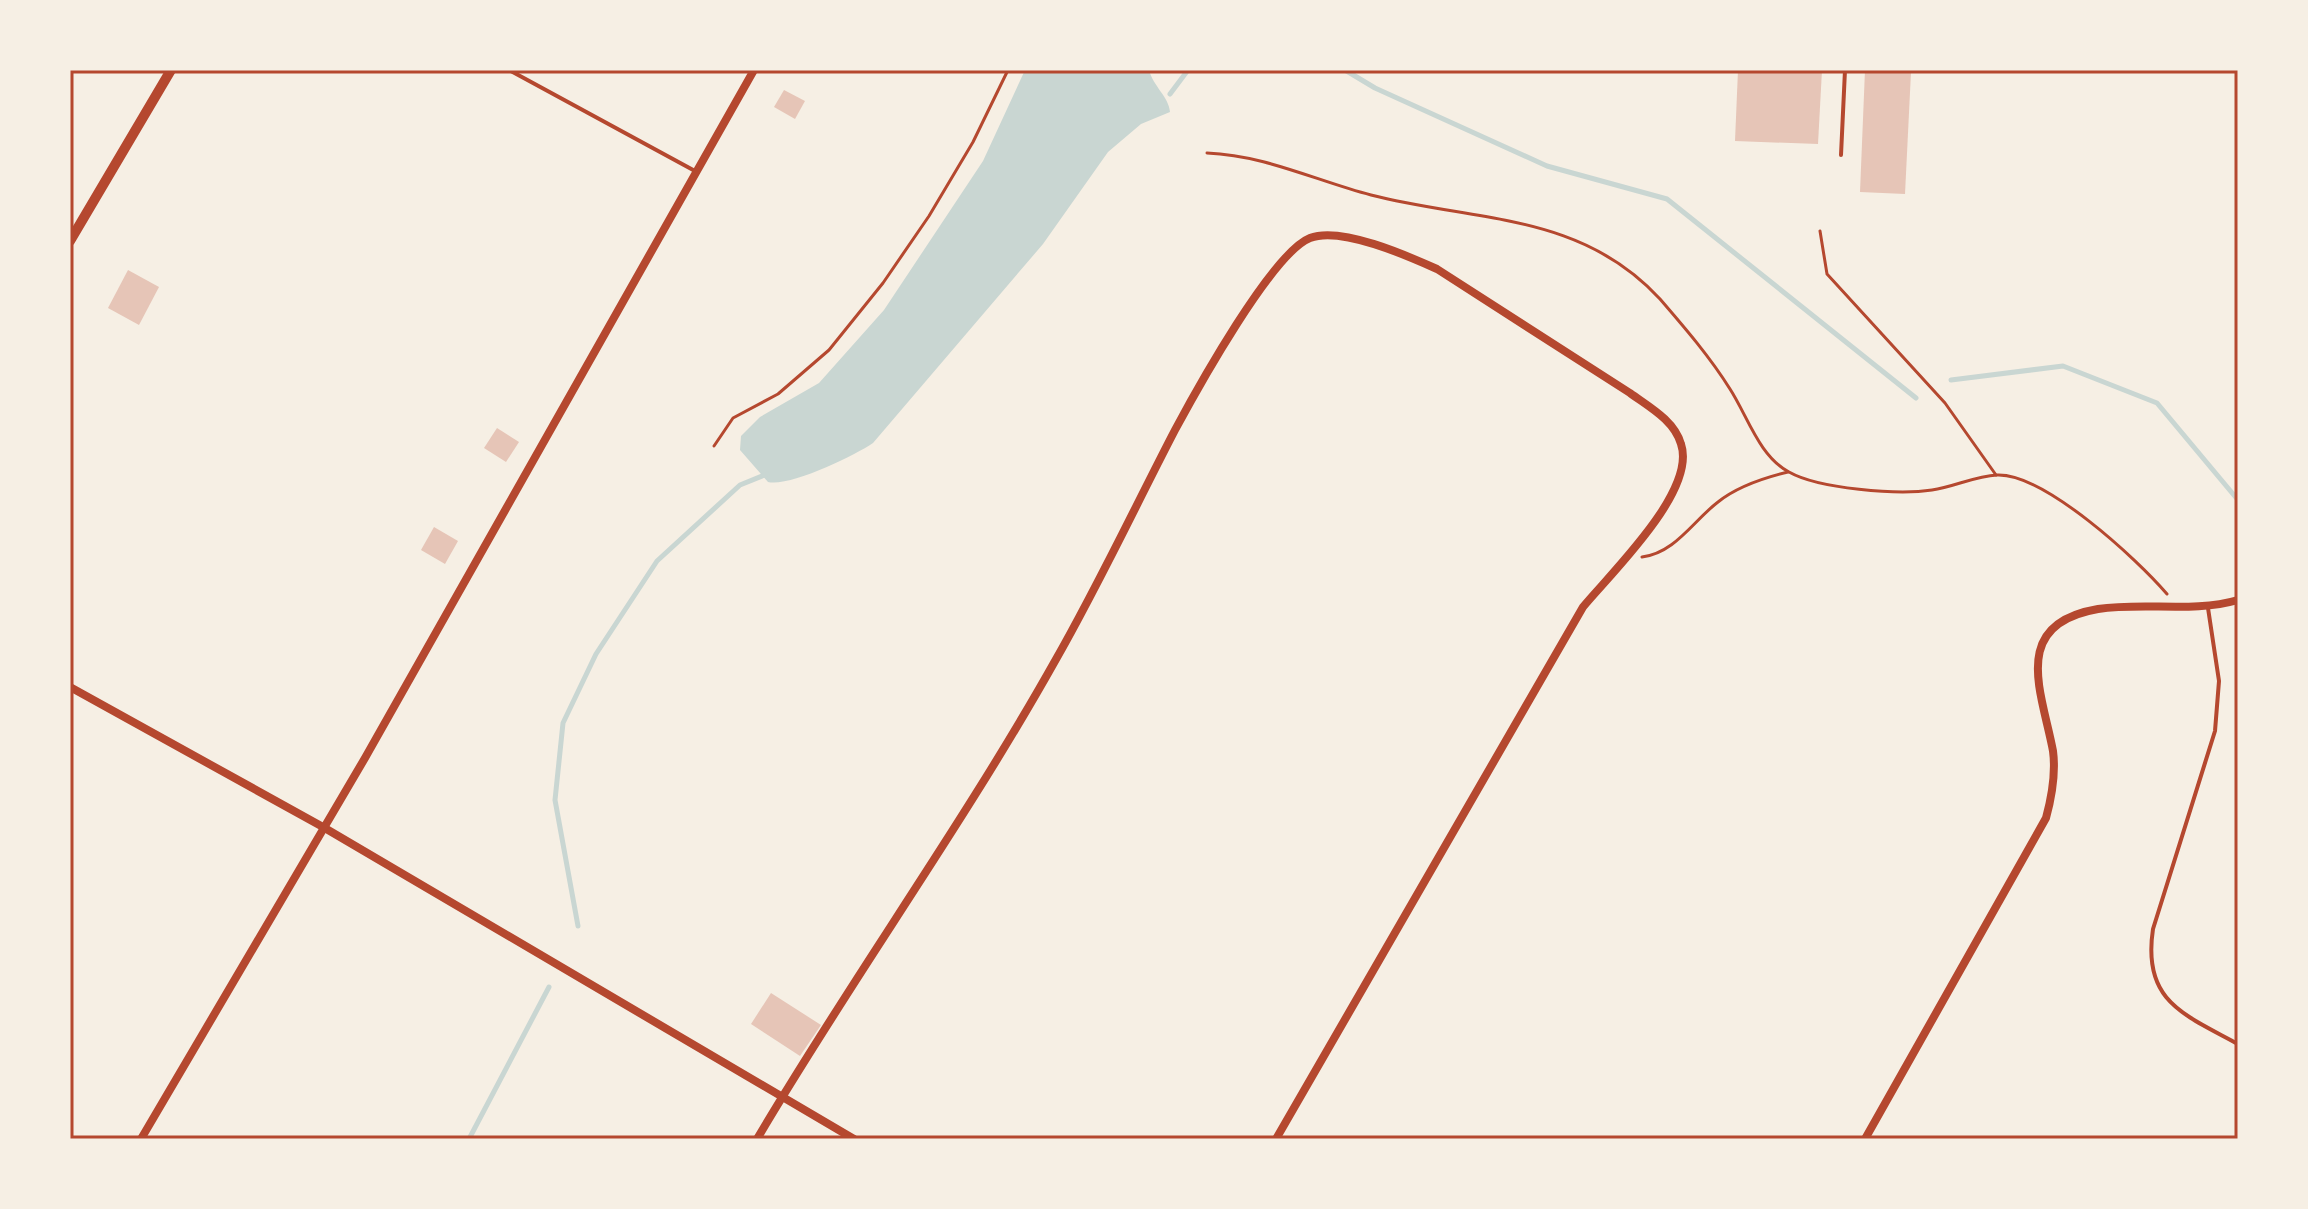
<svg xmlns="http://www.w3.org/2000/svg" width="2308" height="1209" font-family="Overpass,sans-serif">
<rect width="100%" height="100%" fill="#f6efe4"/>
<!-- water -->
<path fill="#c9d6d2" d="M1025 70H1149C1153 86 1169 97 1170 112L1141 124 1108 152 1043 244 873 443C854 456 790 487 768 482L740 450 741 436 760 417 819 383 884 310 983 161Z"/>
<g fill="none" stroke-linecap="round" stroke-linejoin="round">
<!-- stream -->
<g stroke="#c9d6d2" stroke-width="5">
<path d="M1345 70 1375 88 1547 166 1667 199 1916 398"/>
<path d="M1170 94 1188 70"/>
<path d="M1951 380 2063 366 2157 403 2238 500"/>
<path d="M578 926 555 800 563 723 596 654 657 561 740 485 767 474"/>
<path d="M469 1139 549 987"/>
</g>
</g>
<!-- building -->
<g fill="#e6c5b7">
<path d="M1738 70H1822L1818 144 1735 141Z"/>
<path d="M1865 70 1911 72 1905 194 1860 192Z"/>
<path d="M784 90 805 101 795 119 774 107Z"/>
<path d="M128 270 159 287 139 325 108 308Z"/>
<path d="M497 428 519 442 506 462 484 448Z"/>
<path d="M434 527 458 541 445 564 421 550Z"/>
<path d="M771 993 821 1025 800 1056 751 1024Z"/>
</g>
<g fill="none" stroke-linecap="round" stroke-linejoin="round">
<!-- path -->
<g stroke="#b5482f" stroke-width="3">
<path d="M1207 153C1264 155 1317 181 1371 195 1476 222 1580 212 1660 299 1685 328 1710 357 1730 389 1748 417 1759 456 1789 472 1819 489 1898 495 1932 490 1954 487 1975 476 1997 475 2044 473 2137 559 2167 594"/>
<path d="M1820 231 1827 274 1945 403 1996 475"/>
<path d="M714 446 733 418 778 394 829 350 883 283 929 216 973 142 1008 70"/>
<path d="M1642 557C1675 553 1693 521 1718 502 1738 486 1763 478 1788 472"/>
</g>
<!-- service -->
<g stroke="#b5482f" stroke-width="4">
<path d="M509 70 695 171"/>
<path d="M1841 155 1845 70"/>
<path d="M2208 608 2219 681 2215 731 2153 929C2142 1001 2183 1014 2238 1044"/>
</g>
<!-- minor -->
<g stroke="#b5482f" stroke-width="8">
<path d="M70 687 323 827 854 1139"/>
<path d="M141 1139 365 758 754 70"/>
<path d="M757 1139C852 978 963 825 1055 661 1098 586 1135 507 1175 430 1196 391 1272 253 1310 238 1341 226 1408 256 1437 269L1630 393C1649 407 1674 420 1681 444 1697 491 1611 573 1583 607L1276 1139"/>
<path d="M1865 1139 2046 818C2052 796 2056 774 2053 751 2042 692 2009 624 2098 609 2145 602 2193 613 2238 600"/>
</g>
<!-- tertiary -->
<path stroke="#b5482f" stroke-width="10" d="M70 241 171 70"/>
</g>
<!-- border -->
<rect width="2308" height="1209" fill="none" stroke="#f6efe4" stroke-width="144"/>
<rect x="72" y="72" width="2164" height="1065" fill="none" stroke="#b5482f" stroke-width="3"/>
</svg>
